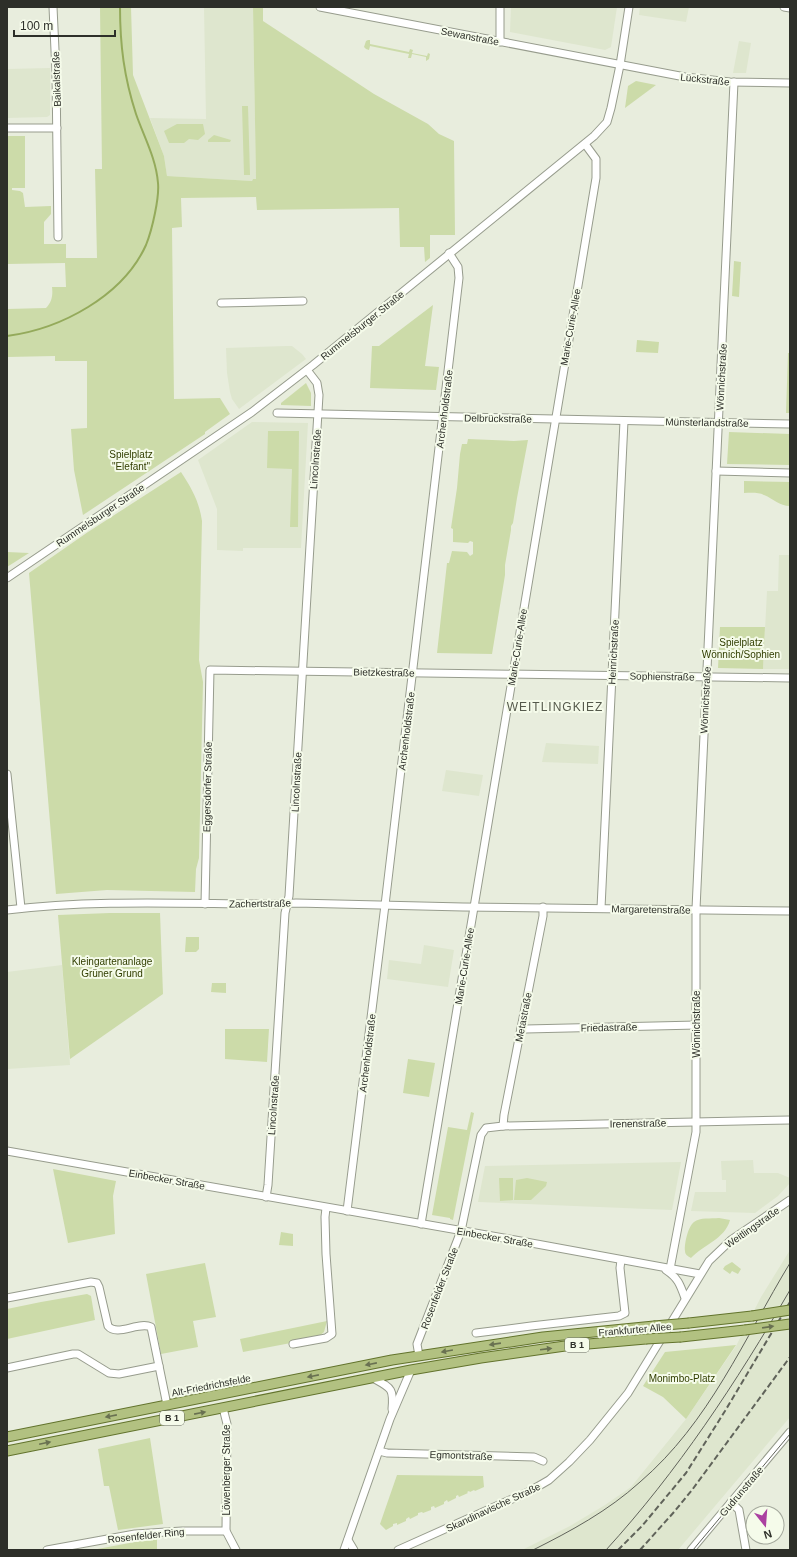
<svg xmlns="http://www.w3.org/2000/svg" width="797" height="1557" font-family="Helvetica,sans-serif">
<rect width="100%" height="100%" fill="#e8eddd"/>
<!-- built -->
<g fill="#dee6ce">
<path d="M204 7H253L256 179H253L252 181 167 176 164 156 150 118 206 119Z"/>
<path d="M511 7H617L611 47 605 50 510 32Z"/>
<path d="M640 7H689L686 22 639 15Z"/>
<path d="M739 41 751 43 746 73H733Z"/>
<path d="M50 68V115L47 117 7 118V69Z"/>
<path d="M286 346H292L302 354 306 359 239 409 232 399 230 392 227 373 226 348Z"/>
<path d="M252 422 308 423 301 548H243V551L217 550V509L198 460Z"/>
<path d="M779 555H790V669H763L767 591H778Z"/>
<path d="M546 743 599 746 598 764 542 762Z"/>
<path d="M446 770 483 775 479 796 442 791Z"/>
<path d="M424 945 454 950 448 987 387 979 389 960 421 964Z"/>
<path d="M62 965 70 1065 7 1069V972Z"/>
<path d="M753 1160 754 1173H778L790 1178V1183L778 1196 755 1213 691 1211 695 1192H726V1180H722L721 1161Z"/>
<path d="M681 1162 672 1210 478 1202 485 1166Z"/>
<path d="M790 1250V1417L678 1550H522L570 1526 605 1505 631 1487 686 1419 736 1346 761 1297Z"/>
</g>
<!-- green -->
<g fill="#ccdba9">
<path d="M100 7H131L133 75 164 156 167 176 252 181 253 179H256L253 7 263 8V21L374 94 428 124 439 134 454 141 455 235H430V258L425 262 424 247H400L399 208 257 210 256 197 181 198 182 227 172 228 174 399 220 398 230 414 205 432V434L83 515 74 470 71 429 87 428V361H55V356L7 357V309L46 308C52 302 53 295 52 287H66L65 263 7 264V136H25V188H12V190L20 191 23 193 25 207 51 206V214L44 222V244H66V258H97L95 169H102Z"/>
<path d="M368 40H370V44L409 52 410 49 413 50 412 53 427 56 428 53 430 54 429 59 426 61V57L412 54 411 58H408L409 54 370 46 369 50 366 49 364 47 366 41Z"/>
<path d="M636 81 656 85 625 108 628 86Z"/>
<path d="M242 106H248L250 175H244Z"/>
<path d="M177 124H203L205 134 198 140 189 139 184 143H169L164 131Z"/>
<path d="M214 135 231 140 230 142H208V140Z"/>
<path d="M734 261 741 262 739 297 732 296Z"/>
<path d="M433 305 425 366 439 367 436 390 370 388 372 346H379Z"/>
<path d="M637 340 659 342 658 353 636 352Z"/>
<path d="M788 353H790V413H786Z"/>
<path d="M306 383 311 393V406L281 405V403Z"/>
<path d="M268 431H299L298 527H290L292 469 267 468Z"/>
<path d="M729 432 790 434V465L727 464Z"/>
<path d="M468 439 514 441 528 440 517 498 513 523 511 526V530L505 565V575L492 654 437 653 447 563H449L452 551 467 552 470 556 473 554V542L470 541 468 543 453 542V529L451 528 457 488 460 454 462 444H467Z"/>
<path d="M181 472C192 489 199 501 202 521L199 660 203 682 199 858 196 869 195 892 107 890 56 894 29 573 88 532Z"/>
<path d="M744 481 790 482V506C779 506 774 499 764 495 758 492 750 493 744 493Z"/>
<path d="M7 552 29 553 7 567Z"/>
<path d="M720 627H765L763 669 718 668Z"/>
<path d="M110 913H160L163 994 70 1059 58 915Z"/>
<path d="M186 937H199V949L196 952H185Z"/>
<path d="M212 983H226V993L211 992Z"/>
<path d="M225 1029H269L267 1062 225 1059Z"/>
<path d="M408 1059 435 1063 429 1097 403 1093Z"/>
<path d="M471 1112 474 1113 453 1220 450 1219V1218L432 1215 448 1127 467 1130Z"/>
<path d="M53 1169 116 1181 113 1196 115 1234 68 1243Z"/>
<path d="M499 1178H513V1200L500 1201Z"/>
<path d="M527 1178 547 1182 546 1186 531 1200H514L516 1180Z"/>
<path d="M719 1218 730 1220C725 1239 703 1245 691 1258 688 1256 685 1255 685 1251 684 1245 688 1226 694 1222 700 1217 711 1219 719 1218Z"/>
<path d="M281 1232 293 1234V1246L279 1245Z"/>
<path d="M732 1262 741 1269 738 1274 732 1271 730 1274 723 1269 725 1266Z"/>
<path d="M205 1263 216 1317 193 1321 198 1347 161 1354 146 1274Z"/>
<path d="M87 1294 91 1296 95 1320 7 1339V1309L41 1302Z"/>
<path d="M327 1321 324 1332 317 1338 243 1352 240 1339Z"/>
<path d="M736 1345 686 1419 663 1397 643 1386 665 1352Z"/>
<path d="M150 1438 163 1524 118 1530 109 1486H104L98 1449Z"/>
<path d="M397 1475 483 1476 484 1487 475 1491 474 1490 470 1492 469 1491 467 1492 468 1493 459 1497 458 1495 456 1496V1498L448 1502 447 1500 444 1502V1504L435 1508 434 1506 431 1507V1510L423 1513 422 1512 418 1513V1515L410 1519 409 1517 406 1519V1521L397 1525V1523L393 1524V1526L386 1530 380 1524Z"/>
<path d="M157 1537V1550H92L135 1542 137 1538Z"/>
</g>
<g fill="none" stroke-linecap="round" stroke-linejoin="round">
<!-- stream -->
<path stroke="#94aa5b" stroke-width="2" d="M7 336C61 329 123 296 146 245 150 235 153 223 155 213 157 203 159 193 158 183 156 158 144 137 136 114 124 77 120 45 120 7"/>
<defs>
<g id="minor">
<path d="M53 7 56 72 58 237"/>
<path d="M320 7 685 77 730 82 790 83"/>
<path d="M500 7V42"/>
<path d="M784 7 790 8"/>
<path d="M7 128H57"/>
<path d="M221 303 303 301"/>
<path d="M277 413 790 424"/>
<path d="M716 471 790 473"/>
<path d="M7 578 252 412 313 365 594 136 607 122 611 108 620 65 629 7"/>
<path d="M7 774 21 908"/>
<path d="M205 904 210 670 790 678"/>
<path d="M601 908 624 421"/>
<path d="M7 910C97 899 188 904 279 904L296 903 463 907 790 911"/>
<path d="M521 1028 526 1029 697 1025"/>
<path d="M503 1126 504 1115 543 916V907"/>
<path d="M7 1151 515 1240 700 1274"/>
<path d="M266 1197 268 1185 285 913 289 896 319 395 317 383 307 370"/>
<path d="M347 1211 385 905 459 278 458 267 449 253"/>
<path d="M421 1224 596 178V159L585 144"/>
<path d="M670 1269 696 1132V909L734 82"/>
<path d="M666 1270C678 1278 680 1284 685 1298"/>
<path d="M7 1298 91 1282 97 1283 99 1287 108 1326C117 1337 139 1321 151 1327L167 1405"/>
<path d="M476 1333 531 1326 619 1316 625 1313 620 1268 621 1260"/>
<path d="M293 1344 326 1338 332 1334 326 1254 325 1217 326 1208"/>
<path d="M419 1356 417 1344 461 1231 481 1135 486 1128 503 1126 790 1120"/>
<path d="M7 1368 73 1354H78L109 1373 119 1374 159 1366"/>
<path d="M373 1378C391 1388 394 1388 392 1409"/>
<path d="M223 1408 227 1424 226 1531 236 1550"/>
<path d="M379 1451 387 1453 534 1457 543 1461"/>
<path d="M731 1502 739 1510 746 1550"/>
<path d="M348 1540 354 1550"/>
<path d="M47 1550 135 1534 182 1531H226"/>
<path d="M344 1550 390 1419 411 1370"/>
<path d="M398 1550 530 1491 549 1480 569 1462 590 1440 628 1393 709 1261 731 1240 790 1200"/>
<path d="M691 1550 790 1432"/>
</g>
<g id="major">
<path d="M689 1323 752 1316"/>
<path d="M681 1337 745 1330"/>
<path d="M7 1437 392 1360 543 1337 654 1326"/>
<path d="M7 1451 411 1370 481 1358 565 1346 646 1339"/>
</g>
</defs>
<!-- minor casing -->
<use href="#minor" stroke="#979c8d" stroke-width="9"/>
<!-- major casing -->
<use href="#major" stroke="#62732c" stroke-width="11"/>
<!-- minor -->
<use href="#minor" stroke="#fff" stroke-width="7"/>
<!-- major -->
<use href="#major" stroke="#b2c181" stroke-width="9"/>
<!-- tram -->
<g stroke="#60635a" stroke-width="1">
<path d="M533 1550C571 1531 608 1511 640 1482 709 1423 744 1339 790 1263"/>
<path d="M606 1550C678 1471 736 1383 790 1290"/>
<path d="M693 1550 790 1434"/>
</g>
<!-- rail -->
<g stroke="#60635a" stroke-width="2" stroke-dasharray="6 3" stroke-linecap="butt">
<path d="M618 1550 642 1526 686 1473 725 1411 790 1302"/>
<path d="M640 1550 674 1512 692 1490 790 1357"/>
</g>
<defs>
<g id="major-bridge">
<path d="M752 1316 790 1310"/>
<path d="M654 1326 689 1323"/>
<path d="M745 1330 790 1324"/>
<path d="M646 1339 681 1337"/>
</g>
</defs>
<!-- major-bridge casing -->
<use href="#major-bridge" stroke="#62732c" stroke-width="11" stroke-linecap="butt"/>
<!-- major-bridge -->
<use href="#major-bridge" stroke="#b2c181" stroke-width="9"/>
</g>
<!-- one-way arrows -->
<defs><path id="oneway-solid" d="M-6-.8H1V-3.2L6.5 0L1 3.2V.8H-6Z"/></defs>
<g fill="#697151">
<use href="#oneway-solid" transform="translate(768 1327) rotate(-8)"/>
<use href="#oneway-solid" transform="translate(495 1344) rotate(172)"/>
<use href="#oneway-solid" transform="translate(546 1349) rotate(-7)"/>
<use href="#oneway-solid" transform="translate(447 1351) rotate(170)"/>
<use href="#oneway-solid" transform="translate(371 1364) rotate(169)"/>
<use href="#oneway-solid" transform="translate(313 1376) rotate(169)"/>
<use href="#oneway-solid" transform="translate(200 1413) rotate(-11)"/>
<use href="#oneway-solid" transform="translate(111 1416) rotate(169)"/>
<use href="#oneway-solid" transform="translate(45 1443) rotate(-12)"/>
</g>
<g text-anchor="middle" stroke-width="4" stroke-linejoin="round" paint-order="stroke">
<!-- shield labels -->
<g fill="#f5fbea" stroke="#696c63" stroke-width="1">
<rect x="565" y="1338" width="24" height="14" rx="3"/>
<rect x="160" y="1411" width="24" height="14" rx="3"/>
</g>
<g font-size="9" font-weight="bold" fill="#2d2f29">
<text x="577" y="1348">B 1</text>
<text x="172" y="1421">B 1</text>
</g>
<!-- street labels -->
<g font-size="10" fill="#2d2f29" stroke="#f5fbea">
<text transform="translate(470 36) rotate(11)" y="4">Sewanstraße</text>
<text transform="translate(56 79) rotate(-92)" y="4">Baikalstraße</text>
<text transform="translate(705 79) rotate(6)" y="4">Lückstraße</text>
<text transform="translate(362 325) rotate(-39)" y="4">Rummelsburger Straße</text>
<text transform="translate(570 327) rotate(-80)" y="4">Marie-Curie-Allee</text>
<text transform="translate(721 377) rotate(-87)" y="4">Wönnichstraße</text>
<text transform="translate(444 409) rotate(-83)" y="4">Archenholdstraße</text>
<text transform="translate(498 418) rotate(1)" y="4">Delbrückstraße</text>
<text transform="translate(707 422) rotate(1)" y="4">Münsterlandstraße</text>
<text transform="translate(315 459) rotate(-86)" y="4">Lincolnstraße</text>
<text transform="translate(100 515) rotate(-34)" y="4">Rummelsburger Straße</text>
<text transform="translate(517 647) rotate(-81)" y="4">Marie-Curie-Allee</text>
<text transform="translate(613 652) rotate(-87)" y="4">Heinrichstraße</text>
<text transform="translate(384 672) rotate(1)" y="4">Bietzkestraße</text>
<text transform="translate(662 676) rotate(1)" y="4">Sophienstraße</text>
<text transform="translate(705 700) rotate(-87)" y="4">Wönnichstraße</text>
<text transform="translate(406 731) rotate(-83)" y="4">Archenholdstraße</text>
<text transform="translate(296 782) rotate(-87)" y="4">Lincolnstraße</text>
<text transform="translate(207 787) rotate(-89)" y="4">Eggersdorfer Straße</text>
<text transform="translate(260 903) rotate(-1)" y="4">Zachertstraße</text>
<text transform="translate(651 909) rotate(1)" y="4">Margaretenstraße</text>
<text transform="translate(464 966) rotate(-81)" y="4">Marie-Curie-Allee</text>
<text transform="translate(523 1017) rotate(-79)" y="4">Metastraße</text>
<text transform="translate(696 1024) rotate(-90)" y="4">Wönnichstraße</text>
<text transform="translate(609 1027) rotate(-1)" y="4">Friedastraße</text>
<text transform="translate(367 1053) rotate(-83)" y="4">Archenholdstraße</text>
<text transform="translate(273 1105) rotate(-86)" y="4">Lincolnstraße</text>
<text transform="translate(638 1123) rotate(-1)" y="4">Irenenstraße</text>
<text transform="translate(167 1179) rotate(10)" y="4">Einbecker Straße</text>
<text transform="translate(752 1227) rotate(-35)" y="4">Weitlingstraße</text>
<text transform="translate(495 1237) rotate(10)" y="4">Einbecker Straße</text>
<text transform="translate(439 1288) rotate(-69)" y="4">Rosenfelder Straße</text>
<text transform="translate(635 1329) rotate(-5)" y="4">Frankfurter Allee</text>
<text transform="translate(211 1385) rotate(-11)" y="4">Alt-Friedrichsfelde</text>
<text transform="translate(461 1455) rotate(2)" y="4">Egmontstraße</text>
<text transform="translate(226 1470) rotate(-90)" y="4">Löwenberger Straße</text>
<text transform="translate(741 1491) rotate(-50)" y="4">Gudrunstraße</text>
<text transform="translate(493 1507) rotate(-25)" y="4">Skandinavische Straße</text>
<text transform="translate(146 1535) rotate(-6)" y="4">Rosenfelder Ring</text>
</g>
<!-- park labels -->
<g font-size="10" fill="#313e00" stroke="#f5fbea">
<text x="131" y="458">Spielplatz<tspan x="131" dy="12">"Elefant"</tspan></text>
<text x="741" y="646">Spielplatz<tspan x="741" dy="12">Wönnich/Sophien</tspan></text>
<text x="112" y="965">Kleingartenanlage<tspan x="112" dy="12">Grüner Grund</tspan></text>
<text x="682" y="1382">Monimbo-Platz</text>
</g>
<!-- quarter labels -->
<g font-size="12" letter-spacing="1" fill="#55594b" stroke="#f5fbea">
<text x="555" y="711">WEITLINGKIEZ</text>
</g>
</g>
<!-- border -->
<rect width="797" height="1557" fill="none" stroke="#2d2f29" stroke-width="16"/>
<!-- north arrow -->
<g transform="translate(765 1525) rotate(163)"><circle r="19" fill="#f5fbea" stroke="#a5a99d"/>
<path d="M0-3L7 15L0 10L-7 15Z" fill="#ab40a1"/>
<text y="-6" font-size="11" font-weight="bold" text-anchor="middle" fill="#2d2f29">N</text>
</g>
<!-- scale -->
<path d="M14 30v6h101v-6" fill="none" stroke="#2d2f29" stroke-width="2"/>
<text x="20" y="30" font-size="12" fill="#2d2f29" stroke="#f5fbea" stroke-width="3" paint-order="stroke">100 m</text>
</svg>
